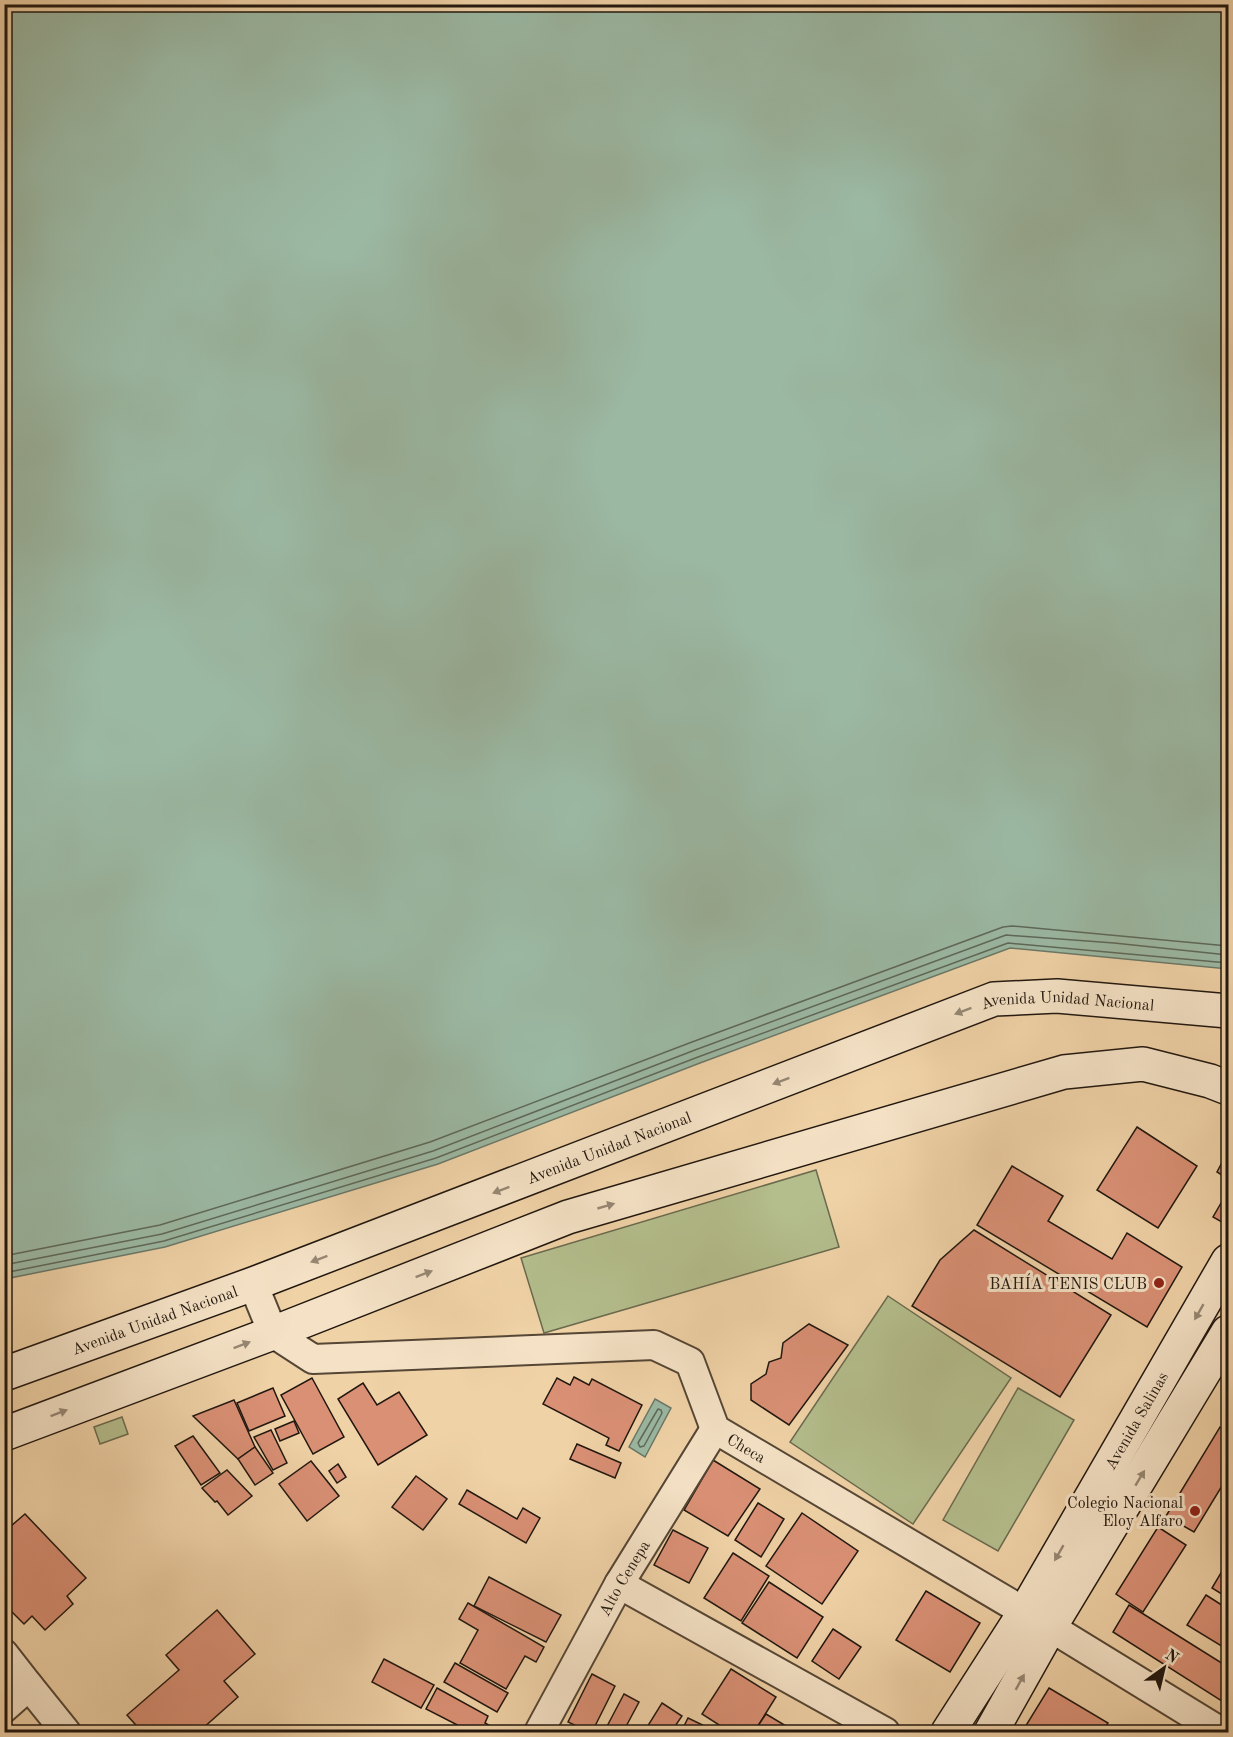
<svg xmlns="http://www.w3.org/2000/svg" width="1233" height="1737" font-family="'Old Standard TT',serif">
<rect width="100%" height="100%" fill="#f0d2a7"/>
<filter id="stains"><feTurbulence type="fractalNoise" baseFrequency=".00333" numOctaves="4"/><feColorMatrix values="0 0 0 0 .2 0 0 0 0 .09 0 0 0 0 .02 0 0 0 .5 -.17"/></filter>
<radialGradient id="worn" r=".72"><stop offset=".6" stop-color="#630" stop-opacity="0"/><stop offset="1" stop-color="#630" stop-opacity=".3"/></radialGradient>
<!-- green -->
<g fill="#b4bd8c" stroke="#6a6a4e" stroke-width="1.5">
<path d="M816 1170 839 1247 544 1333 521 1258Z"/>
<path d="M888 1296 1011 1378 913 1524 790 1442Z"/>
<path d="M1018 1388 1074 1420 998 1551 943 1520Z"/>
<path d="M122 1417 128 1434 100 1444 94 1427Z"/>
</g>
<!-- water -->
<g fill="#9bb8a3" stroke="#6a7868" stroke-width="1.5">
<path d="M5 4 1228 5V969L1010 948 700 1063 438 1164 165 1247 5 1279Z"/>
<path d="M655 1399 671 1408 645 1457 629 1447Z"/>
</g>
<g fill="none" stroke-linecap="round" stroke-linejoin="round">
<!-- shore -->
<g stroke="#5e6859" stroke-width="1.5">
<path d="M4 1256 160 1225 430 1142 692 1042 1003 927 1012 926 1228 946"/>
<path d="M4 1265 162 1234 433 1151 695 1050 1006 935 1114 943 1228 955"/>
<path d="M4 1273 164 1241 436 1158 698 1057 1008 943 1228 963"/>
<path d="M658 1409 661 1410 662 1413 644 1446 640 1447 638 1443Z"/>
</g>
</g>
<!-- building -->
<g fill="#da9075" stroke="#21170f" stroke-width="1.5">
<path d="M1137 1127 1197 1166 1158 1228 1097 1190Z"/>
<path d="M1228 1151V1179L1217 1172Z"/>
<path d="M1012 1166 1063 1196 1048 1221 1112 1259 1127 1233 1182 1267 1147 1327 977 1225Z"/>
<path d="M1228 1191V1222L1227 1225 1213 1217Z"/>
<path d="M974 1230 1111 1315 1060 1397 912 1306 940 1260Z"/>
<path d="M809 1324 848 1345 789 1425 751 1400V1384L766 1374 769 1362 781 1358 783 1343Z"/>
<path d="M574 1377 589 1385 592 1379 642 1405 619 1451 606 1445 609 1438 543 1404 557 1378 570 1385Z"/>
<path d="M312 1378 344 1437 313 1454 281 1395Z"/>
<path d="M363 1383 377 1405 399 1392 427 1435 378 1465 338 1399Z"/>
<path d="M273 1388 285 1416 249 1431 237 1403Z"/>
<path d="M234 1400 255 1447 238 1459 193 1416Z"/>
<path d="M294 1421 299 1433 280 1441 275 1429Z"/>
<path d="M1220 1427 1228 1433V1476L1194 1532 1166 1516Z"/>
<path d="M271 1430 287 1463 273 1470 254 1437Z"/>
<path d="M193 1436 220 1473 201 1485 175 1446Z"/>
<path d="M577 1444 621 1463 615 1478 570 1459Z"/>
<path d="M255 1447 273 1473 255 1485 238 1459Z"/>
<path d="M713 1460 760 1489 728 1536 684 1510Z"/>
<path d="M311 1461 339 1496 307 1521 279 1484Z"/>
<path d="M338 1464 346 1477 337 1483 329 1471Z"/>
<path d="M227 1470 252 1496 228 1515 217 1501 215 1502 202 1488Z"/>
<path d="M416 1476 447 1499 423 1530 392 1507Z"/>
<path d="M467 1490 517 1519 523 1508 540 1518 526 1543 459 1504Z"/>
<path d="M758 1503 784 1519 761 1557 735 1540Z"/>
<path d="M802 1513 858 1551 822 1604 766 1566Z"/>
<path d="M25 1514 86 1578 67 1596 73 1604 45 1630 32 1616 24 1624 4 1604V1532Z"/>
<path d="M1158 1527 1186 1545 1143 1612 1116 1594Z"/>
<path d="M673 1530 708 1548 689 1583 654 1565Z"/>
<path d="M733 1553 769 1576 741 1621 704 1598Z"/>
<path d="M1228 1561V1598L1212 1588Z"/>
<path d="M489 1577 561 1615 546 1642 474 1606Z"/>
<path d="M769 1582 823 1617 797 1658 742 1623Z"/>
<path d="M926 1591 980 1623 950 1672 896 1640Z"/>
<path d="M1206 1595 1228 1609V1650L1187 1625Z"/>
<path d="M468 1603 544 1647 536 1662 525 1656 506 1689 460 1663 478 1630 459 1619Z"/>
<path d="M1129 1605 1228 1667V1705L1113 1632Z"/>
<path d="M217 1610 255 1654 224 1681 238 1697 202 1729 206 1732H142L127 1715 179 1670 166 1655Z"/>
<path d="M833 1629 861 1647 839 1679 812 1661Z"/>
<path d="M384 1659 434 1685 421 1708 372 1682Z"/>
<path d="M455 1663 508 1693 497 1712 444 1682Z"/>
<path d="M731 1669 776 1697 754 1732H730L702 1714Z"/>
<path d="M592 1674 615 1686 592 1732H589L568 1722Z"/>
<path d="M437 1688 488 1716 485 1723 492 1727 489 1732H471L426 1709Z"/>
<path d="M1049 1688 1108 1723 1102 1732H1022Z"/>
<path d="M624 1694 639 1702 623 1732H604Z"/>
<path d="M662 1703 682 1716 671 1732H644Z"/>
<path d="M766 1714 796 1732H754Z"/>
<path d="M688 1718 717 1732H681Z"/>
</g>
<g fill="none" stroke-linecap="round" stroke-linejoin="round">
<defs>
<g id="street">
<path id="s1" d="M253 1284 273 1333 313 1359 654 1345 690 1362 715 1429 1050 1627 1221 1732"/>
<path d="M619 1584 885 1732"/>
<path d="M4 1654 29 1686 4 1708"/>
<path d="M29 1686 66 1732"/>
<path id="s2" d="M539 1732 619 1584 715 1429"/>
</g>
<g id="secondary">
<path id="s3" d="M4 1374 253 1284 994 999 1057 996 1228 1011"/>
<path d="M4 1434 273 1333 568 1217 1064 1072 1143 1064 1210 1081 1228 1088"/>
<path id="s4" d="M948 1732 1025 1612 1228 1261"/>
<path d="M991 1732 1050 1627 1228 1332"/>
</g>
</defs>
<!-- street casing -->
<use href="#street" stroke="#554635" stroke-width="32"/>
<!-- secondary casing -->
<use href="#secondary" stroke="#21170f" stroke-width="36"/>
<!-- street -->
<use href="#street" stroke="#f5e2c6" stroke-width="28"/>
<!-- secondary -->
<use href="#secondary" stroke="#f5e2c6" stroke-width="33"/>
</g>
<!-- one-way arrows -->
<defs><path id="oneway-solid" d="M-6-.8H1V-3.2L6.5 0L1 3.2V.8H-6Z" transform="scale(1.5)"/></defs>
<g fill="#968774">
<use href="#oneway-solid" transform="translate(963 1011) rotate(159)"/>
<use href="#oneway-solid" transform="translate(781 1081) rotate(159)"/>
<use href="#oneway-solid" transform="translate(501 1190) rotate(159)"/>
<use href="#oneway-solid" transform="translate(606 1206) rotate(-16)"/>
<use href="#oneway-solid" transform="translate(319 1259) rotate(159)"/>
<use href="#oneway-solid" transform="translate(424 1274) rotate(-21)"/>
<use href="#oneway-solid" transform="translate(1199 1312) rotate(120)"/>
<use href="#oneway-solid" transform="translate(242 1345) rotate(-21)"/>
<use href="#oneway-solid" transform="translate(59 1413) rotate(-21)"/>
<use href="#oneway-solid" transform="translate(1140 1478) rotate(-59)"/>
<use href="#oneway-solid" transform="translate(1059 1553) rotate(120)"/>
<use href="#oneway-solid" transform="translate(1020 1682) rotate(-61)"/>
</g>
<!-- markers -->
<g fill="#8f2418" stroke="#f5e2c6" stroke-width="2">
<circle cx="1159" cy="1283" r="6"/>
<circle cx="1195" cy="1511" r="6"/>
</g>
<g text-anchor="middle" stroke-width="6" stroke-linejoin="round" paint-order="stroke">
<!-- street labels -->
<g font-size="16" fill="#21170f" stroke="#f5e2c6">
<text dy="6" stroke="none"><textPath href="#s3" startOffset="1132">Avenida Unidad Nacional</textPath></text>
<text dy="6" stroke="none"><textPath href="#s3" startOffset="646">Avenida Unidad Nacional</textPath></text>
<text dy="6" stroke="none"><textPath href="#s3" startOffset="160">Avenida Unidad Nacional</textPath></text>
<text dy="6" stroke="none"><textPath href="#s4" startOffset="364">Avenida Salinas</textPath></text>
<text dy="6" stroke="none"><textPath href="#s1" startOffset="590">Checa</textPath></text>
<text dy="6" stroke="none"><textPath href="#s2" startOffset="176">Alto Cenepa</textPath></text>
</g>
<!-- poi labels -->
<g font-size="16" fill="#21170f" stroke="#f5e2c6" text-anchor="end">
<text x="1147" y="1289">BAHÍA TENIS CLUB</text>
<text x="1183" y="1508">Colegio Nacional<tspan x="1183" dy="18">Eloy Alfaro</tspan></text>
</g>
</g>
<!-- margin -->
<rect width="1233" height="1737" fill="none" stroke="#f0d2a7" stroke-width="24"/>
<rect x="6" y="6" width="1221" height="1725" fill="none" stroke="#21170f" stroke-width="3"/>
<rect x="12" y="12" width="1209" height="1713" fill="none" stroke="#21170f" stroke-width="1.5"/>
<!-- north arrow -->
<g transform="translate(1164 1668) rotate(34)" stroke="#f5e2c6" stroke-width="4.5" paint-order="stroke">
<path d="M0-4.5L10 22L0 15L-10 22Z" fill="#21170f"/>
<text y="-9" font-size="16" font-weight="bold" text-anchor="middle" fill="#21170f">N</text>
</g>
<rect width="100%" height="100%" filter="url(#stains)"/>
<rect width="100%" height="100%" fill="url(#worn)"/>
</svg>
